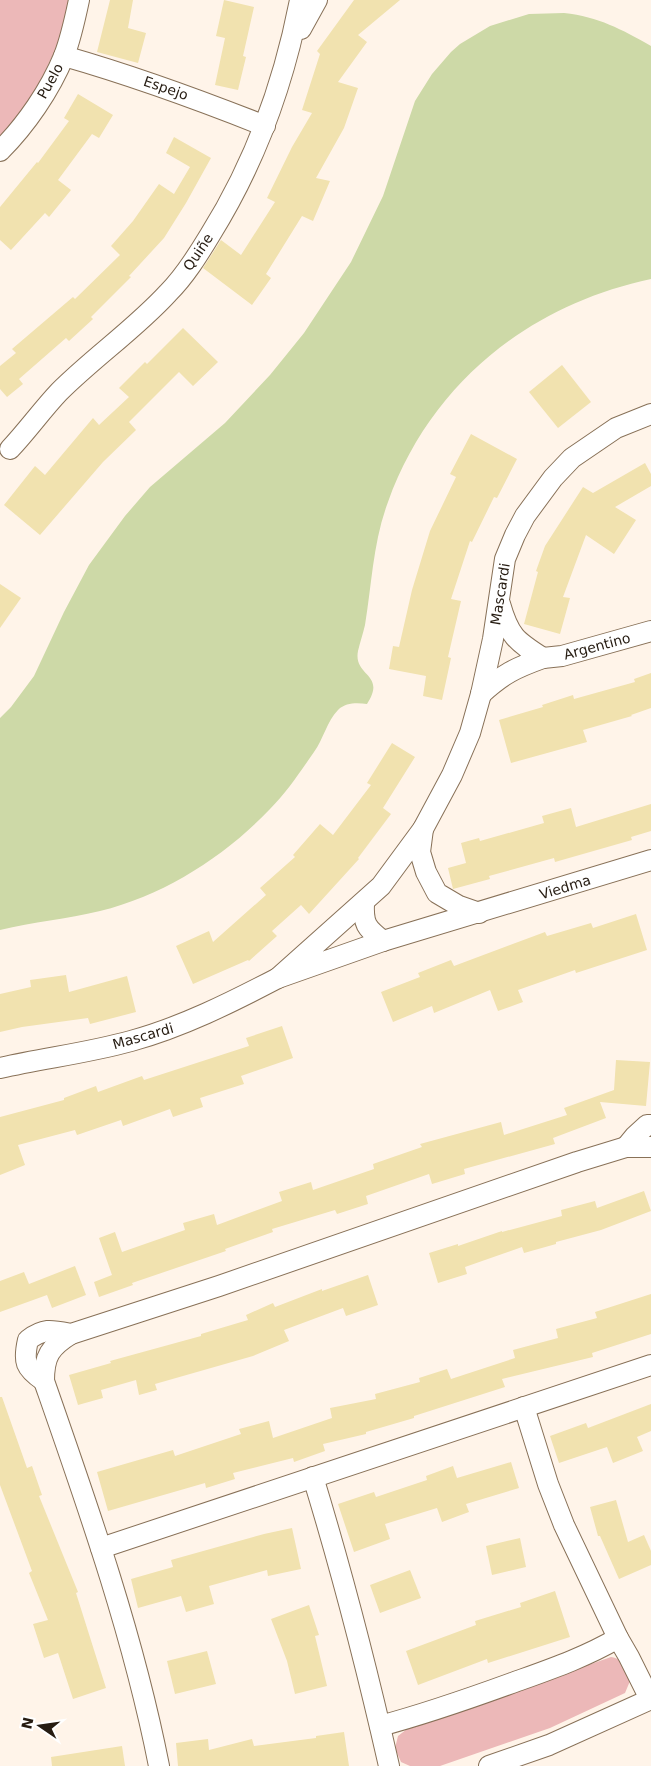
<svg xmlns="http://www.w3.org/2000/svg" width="651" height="1766" font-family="'DejaVu Sans',sans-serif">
<rect width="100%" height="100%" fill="#fff4e9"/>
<!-- green -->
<g fill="#ecb8b8">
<path d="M0 0H73L67 24 38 87 0 140Z"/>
<path d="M611 1657C626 1660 625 1668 630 1681L625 1693 550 1728 440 1766H410L401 1762 395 1748 398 1736 407 1729Z"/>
</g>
<!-- water -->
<path fill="#cdd9a7" d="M564 13C599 17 621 29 651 46V279C529 305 431 383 388 502 373 542 372 583 365 625 363 634 360 642 358 651 353 677 387 673 367 704 358 703 346 702 338 710 327 721 323 740 314 752 300 772 287 792 270 809 225 856 165 895 100 911 67 919 33 922 0 930V718L11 707 34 676 64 612 89 565 125 516 150 487 225 423 270 375 304 333 351 262 383 196 415 101 432 74 451 52 460 44 490 26 529 14Z"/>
<!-- building -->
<g fill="#f1e2af">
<path d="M110 0H133L128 28 146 33 138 63 97 52Z"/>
<path d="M224 0 254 7 243 56 246 57 238 90 215 85 225 38 216 36Z"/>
<path d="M354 0H400L358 35 367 42 338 82 358 88 344 128 316 178 330 181 313 221 302 216 266 274 271 278 252 305 203 268 221 240 241 255 275 202 267 198 292 147 312 113 302 110 320 54 317 51Z"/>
<path d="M78 94 113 115 99 138 92 134 58 180 71 190 49 217 45 213 11 250 0 240V207L37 162 38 163 69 121 64 118Z"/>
<path d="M174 137 211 158 186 203 164 238 129 276 131 277 91 317 93 319 69 341 66 338 19 379 23 384 7 397 0 389V366L16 353 12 349 73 297 75 299 120 255 111 246 133 221 159 184 174 194 190 167 166 153Z"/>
<path d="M183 328 218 362 193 386 179 372 129 422 136 430 103 462 40 535 4 505 35 466 45 475 93 418 99 425 129 397 119 388 145 362 147 364Z"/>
<path d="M562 365 591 402 558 428 529 392Z"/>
<path d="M471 434 517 459 497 498 494 497 472 542 470 541 451 599 461 601 448 657 451 658 442 700 423 696 426 676 389 669 393 646 399 647 412 590 430 531 456 477 450 474Z"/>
<path d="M645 463 651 474V486L615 507 636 520 614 554 586 535 563 597 570 598 560 634 524 624 538 572 536 571 545 546 583 487 593 493Z"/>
<path d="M0 584 21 598 0 628Z"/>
<path d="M651 673V708L631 715 632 716 583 730 587 742 511 763 499 720 543 707 542 705 573 695 574 699 635 682 634 679Z"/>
<path d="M392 743 415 757 383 808 391 814 358 858 359 859 309 914 301 905 272 931 277 936 249 961 248 960 193 984 176 946 209 931 213 942 266 895 260 888 295 857 293 855 320 824 333 835 371 785 367 783Z"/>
<path d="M651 804V831L631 837 632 840 555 862 554 858 489 876 490 879 453 889 448 868 466 863 461 843 479 838 480 841 544 823 542 816 571 808 576 827Z"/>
<path d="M636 914 647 950 576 973 575 970 518 990 523 1002 498 1011 490 990 434 1013 432 1006 393 1022 381 992 420 977 418 973 451 960 454 966 545 932 547 936 591 923 593 928Z"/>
<path d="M66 975 69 992 127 976 136 1012 90 1024 88 1018 22 1027 0 1032V994L31 987 30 980Z"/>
<path d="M282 1026 293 1058 241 1076 244 1084 200 1098 203 1107 173 1117 170 1109 123 1126 121 1120 77 1135 75 1130 18 1145 25 1165 0 1175V1117L64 1100V1098L96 1086 98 1092 142 1076 144 1080 249 1046 246 1038Z"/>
<path d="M616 1060 650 1062 646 1106 600 1102 606 1118 553 1138 555 1144 464 1169 465 1174 432 1184 429 1174 366 1196 368 1204 337 1214 335 1210 272 1229 273 1232 225 1249 226 1251 132 1283 133 1285 99 1297 94 1282 112 1275 99 1238 115 1232 122 1252 185 1230 183 1223 214 1214 217 1225 282 1201 279 1192 311 1182 313 1190 374 1169 373 1164 422 1147 420 1144 501 1122 504 1135 567 1115 564 1108 614 1090Z"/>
<path d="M644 1191 651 1211 601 1230 556 1242V1244L524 1253 522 1247 465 1267 467 1274 438 1283 429 1253 458 1244V1246L502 1231V1232L562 1216 561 1210 595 1201 597 1208Z"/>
<path d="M75 1266 86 1295 52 1308 47 1295 0 1312V1281L24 1272 29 1284Z"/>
<path d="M368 1275 378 1305 346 1316 343 1308 284 1330 289 1341 253 1356 155 1384 157 1390 139 1395 136 1380 101 1390 103 1398 78 1405 69 1375 111 1363 110 1361 201 1336V1334L248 1320 246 1315 273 1303 275 1307 322 1289V1291Z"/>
<path d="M651 1294V1334L592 1353 593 1357 502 1379 505 1387 414 1416V1418L366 1432V1434L323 1444 325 1451 294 1462 293 1458 233 1473 235 1479 206 1488 205 1483 108 1511 97 1472 173 1450 175 1456 241 1434 239 1429 269 1421 273 1438 332 1418 330 1408 376 1399 375 1394 420 1382 419 1378 447 1369 451 1379 515 1358 513 1350 558 1338 556 1329 597 1318 595 1312Z"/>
<path d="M0 1397H2L27 1468 32 1466 42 1495 39 1496 78 1592 76 1593 106 1688 73 1699 58 1653 44 1658 33 1624 48 1620 29 1573 32 1571 0 1485Z"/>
<path d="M651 1404V1431L637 1437 643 1451 613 1463 607 1447 559 1463 550 1436 586 1423 588 1428Z"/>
<path d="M511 1462 519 1488 466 1504 469 1512 442 1522 437 1508 385 1524 390 1539 354 1552 338 1504 374 1492 376 1497 427 1480 426 1476 453 1466 457 1478Z"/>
<path d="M616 1500 628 1542 644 1535 651 1551V1565L619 1579 600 1536H598L590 1507Z"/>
<path d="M292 1528 301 1569 268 1576 267 1570 209 1586 214 1604 186 1612 181 1596 138 1608 131 1579 173 1567 171 1560 264 1534Z"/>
<path d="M520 1538 526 1567 492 1575 486 1546Z"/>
<path d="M410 1570 421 1598 380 1613 370 1585Z"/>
<path d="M555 1591 570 1637 488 1663 487 1659 418 1685 406 1651 476 1625 475 1621 521 1607 520 1603Z"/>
<path d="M309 1605 319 1635 315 1636 327 1686 295 1694 287 1661 271 1619Z"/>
<path d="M207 1651 216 1684 175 1694 167 1661Z"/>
<path d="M344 1732 349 1766H178L176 1743 208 1739 209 1750 252 1739 254 1746 316 1738V1736Z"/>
<path d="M122 1746 125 1766H52L51 1757Z"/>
</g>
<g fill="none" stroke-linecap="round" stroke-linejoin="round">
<defs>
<g id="street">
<path d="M301 29 317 0"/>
<path d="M64 56C134 76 197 99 265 126"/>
<path d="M0 151C26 125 50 90 64 56 71 38 75 19 79 0"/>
<path d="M651 414 616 428 572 458 553 478 525 516 515 535 505 559 493 639 481 694 470 733 452 775 423 829 381 886 278 978 383 941 651 860"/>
<path d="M10 449C27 431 42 410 59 392 94 357 135 329 168 293 185 276 198 255 210 235 255 163 284 83 300 0"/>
<path d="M543 658 562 656 651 631"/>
<path d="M481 694C503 674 515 668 543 658 516 641 509 636 500 604"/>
<path d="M423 829 420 852 426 872 437 893 459 906 479 913"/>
<path d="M364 902C363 924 366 928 383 941"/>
<path d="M0 1068C44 1058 88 1053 131 1041 182 1027 230 1003 278 978"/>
<path d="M626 1147 635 1136 647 1125H651"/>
<path d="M71 1334C50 1347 44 1356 44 1381 88 1507 133 1634 159 1766"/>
<path d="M44 1381C25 1368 23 1362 28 1340 44 1328 51 1330 71 1334L219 1286 577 1162 626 1147H651"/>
<path d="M524 1407 548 1484 564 1525 618 1638 629 1657 650 1699"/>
<path d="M313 1477C342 1572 367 1669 389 1766"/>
<path d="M101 1548 651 1365"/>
<path d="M380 1726C425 1714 468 1699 512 1683 548 1670 584 1658 618 1638"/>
<path d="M489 1766 549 1745 651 1699"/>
</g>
</defs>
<!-- street casing -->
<use href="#street" stroke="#887158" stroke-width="22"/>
<!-- street -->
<use href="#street" stroke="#fff" stroke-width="20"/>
</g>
<g text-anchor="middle" stroke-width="4" stroke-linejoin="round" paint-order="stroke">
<!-- street labels -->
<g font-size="14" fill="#261c12" stroke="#fff">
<text transform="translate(50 81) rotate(-61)" y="5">Puelo</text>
<text transform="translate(166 88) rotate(19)" y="5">Espejo</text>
<text transform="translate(198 252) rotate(-56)" y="5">Quiñe</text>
<text transform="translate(500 594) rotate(-81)" y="5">Mascardi</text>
<text transform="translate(597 646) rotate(-15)" y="5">Argentino</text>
<text transform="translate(565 887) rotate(-17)" y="5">Viedma</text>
<text transform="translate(143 1036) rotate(-16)" y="5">Mascardi</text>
</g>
</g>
<!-- north arrow -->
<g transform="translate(40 1726) rotate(283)" stroke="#ffffff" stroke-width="4" paint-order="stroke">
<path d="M0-4L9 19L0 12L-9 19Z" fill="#261c12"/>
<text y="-8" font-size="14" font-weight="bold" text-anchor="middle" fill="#261c12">N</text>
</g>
</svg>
